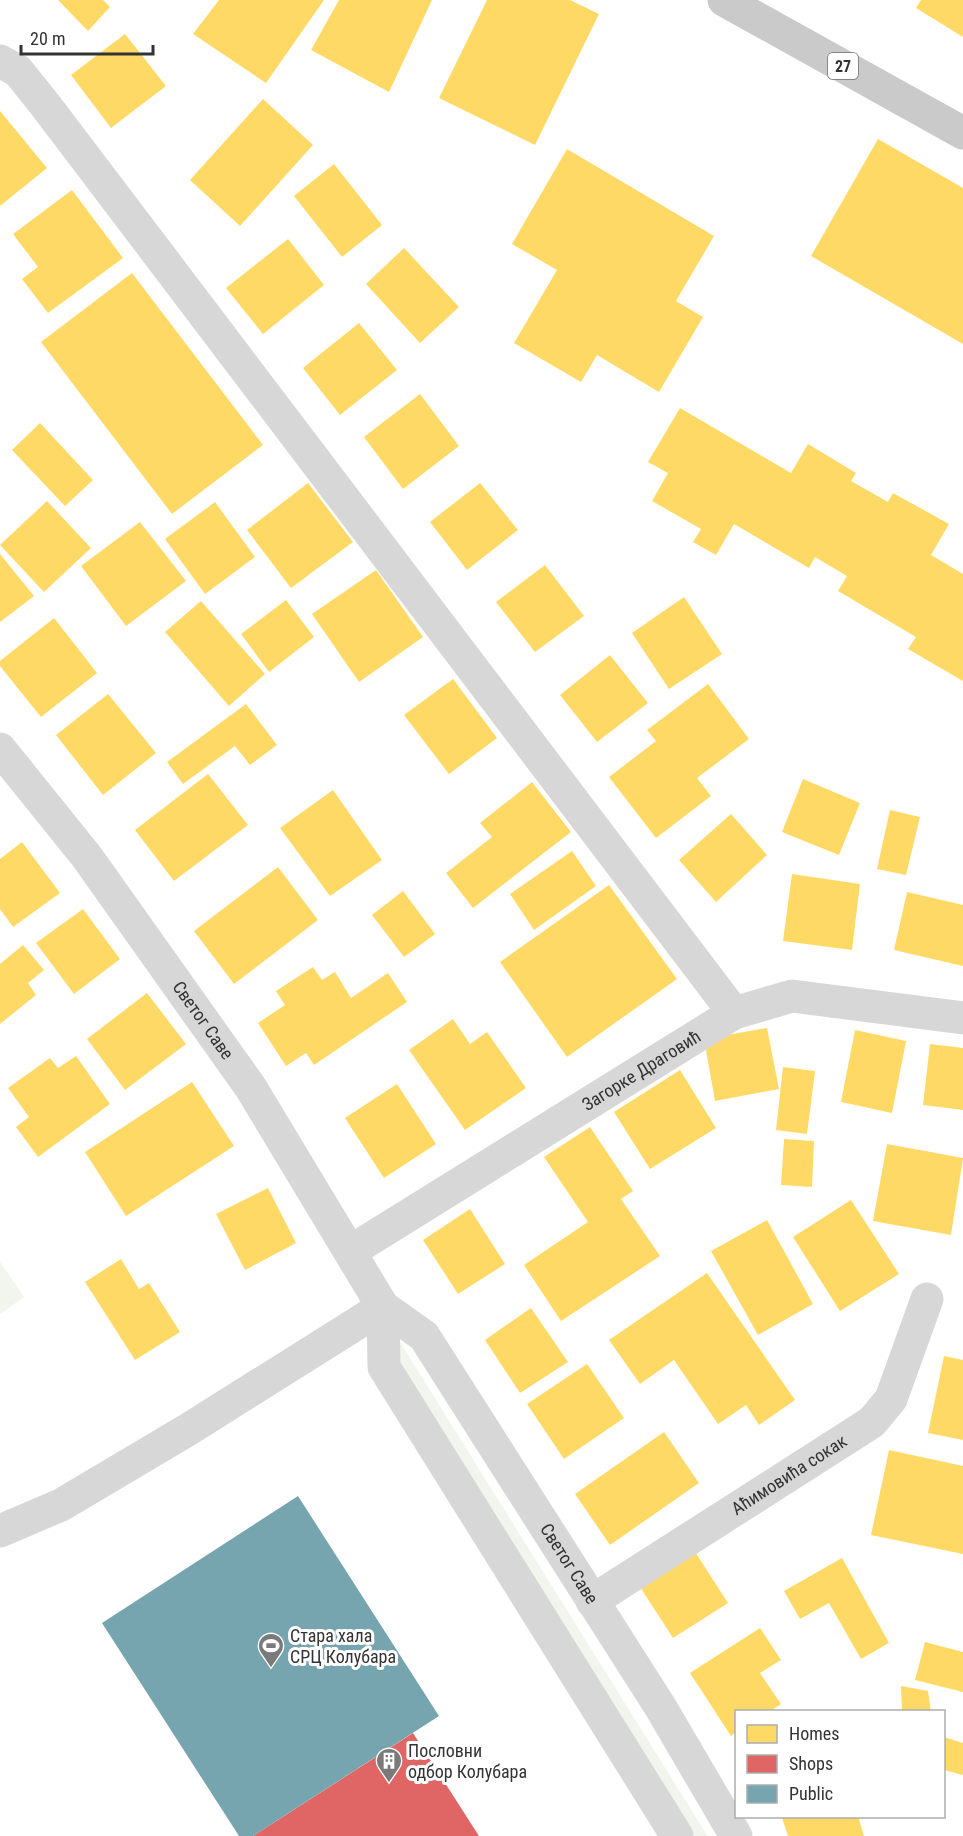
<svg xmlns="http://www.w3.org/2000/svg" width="963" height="1836" font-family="'Roboto Condensed',sans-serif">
<rect width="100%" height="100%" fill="#fff"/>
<!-- green -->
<g fill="#f1f5ed">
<path d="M0 1262 24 1297 0 1314Z"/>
<path d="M400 1342 702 1827 708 1836H687L387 1350Z"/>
</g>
<!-- homes -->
<g fill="#ffd966">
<path d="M58 0H103L110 7 88 31Z"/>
<path d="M219 0H324L266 83 193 34Z"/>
<path d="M339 0H432L389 92 311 50Z"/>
<path d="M487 0H570L599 14 535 145 439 98Z"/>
<path d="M921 0H963V37L916 8Z"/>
<path d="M125 34 166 86 111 128 71 75Z"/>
<path d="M263 99 313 145 240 226 190 180Z"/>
<path d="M0 111 47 168 0 206Z"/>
<path d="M878 139 963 188V344L811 256Z"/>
<path d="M567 149 714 236 676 301 703 317 659 392 597 355 581 382 514 343 557 270 512 244Z"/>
<path d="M334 164 382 225 342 257 294 196Z"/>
<path d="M72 190 123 258 48 313 22 279 38 267 13 234Z"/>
<path d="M288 239 324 285 263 334 226 288Z"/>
<path d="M404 248 459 307 420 343 366 284Z"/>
<path d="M132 273 263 445 172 514 41 342Z"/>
<path d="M359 323 397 370 340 415 303 368Z"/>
<path d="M420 394 459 446 403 489 364 437Z"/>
<path d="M680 408 791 473 808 444 856 473 851 481 888 502 893 493 949 524 931 555 963 574V681L908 649 916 637 838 591 847 576 815 557 809 568 734 524 716 555 693 542 701 529 652 501 668 473 648 462Z"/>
<path d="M40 423 93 480 65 506 12 450Z"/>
<path d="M308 483 353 542 291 588 247 530Z"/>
<path d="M480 483 518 530 467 570 430 522Z"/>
<path d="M47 501 91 548 44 592 0 545Z"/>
<path d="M215 502 255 557 205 594 165 539Z"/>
<path d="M140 522 186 581 126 626 81 566Z"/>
<path d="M0 554 34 596 0 622Z"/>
<path d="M545 565 584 616 535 652 496 602Z"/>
<path d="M376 570 423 637 359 682 312 614Z"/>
<path d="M684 597 722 654 669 689 632 633Z"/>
<path d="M286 600 314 637 269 672 241 634Z"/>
<path d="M201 601 265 674 229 706 165 632Z"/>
<path d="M54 618 97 673 41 717 0 666V661Z"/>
<path d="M610 655 648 703 597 742 560 695Z"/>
<path d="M453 679 497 738 449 774 404 715Z"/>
<path d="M708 684 749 739 697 778 711 796 656 838 609 777 656 741 647 730Z"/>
<path d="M108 694 156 753 103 795 56 735Z"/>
<path d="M246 704 277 745 250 765 235 746 183 784 167 762Z"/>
<path d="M208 774 248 825 174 881 135 830Z"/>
<path d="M803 779 860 803 839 855 782 832Z"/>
<path d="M532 782 571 832 473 908 446 873 492 837 480 823Z"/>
<path d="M333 790 382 860 330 896 280 828Z"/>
<path d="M890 810 920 817 906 875 877 869Z"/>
<path d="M731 814 767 855 716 902 679 860Z"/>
<path d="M22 842 60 893 13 927 0 909V859Z"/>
<path d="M572 851 596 886 534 930 510 894Z"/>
<path d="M278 867 318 920 234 984 194 931Z"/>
<path d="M792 874 860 884 852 950 783 941Z"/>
<path d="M609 885 677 979 567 1057 500 962Z"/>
<path d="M403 891 435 934 404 957 372 915Z"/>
<path d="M907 892 963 905V966L894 950Z"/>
<path d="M83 909 120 959 74 994 36 943Z"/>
<path d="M23 945 44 970 28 983 36 995 0 1024V964Z"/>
<path d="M313 967 322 980 335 972 351 998 388 973 407 1002 314 1065 306 1053 286 1066 258 1023 285 1005 276 991Z"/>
<path d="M147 993 186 1044 125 1090 87 1039Z"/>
<path d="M453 1019 470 1044 487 1032 526 1088 465 1130 409 1050Z"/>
<path d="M767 1028 779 1089 715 1101 704 1039Z"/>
<path d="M855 1030 906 1041 892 1113 841 1102Z"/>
<path d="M930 1044 963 1048V1110L923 1105Z"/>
<path d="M76 1056 110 1104 38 1157 16 1127 29 1117 8 1088 50 1058 58 1068Z"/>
<path d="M783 1067 815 1071 807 1134 776 1130Z"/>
<path d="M680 1070 716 1128 650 1169 614 1112Z"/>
<path d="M192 1082 234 1146 126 1216 85 1152Z"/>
<path d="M397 1084 436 1144 384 1178 345 1118Z"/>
<path d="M590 1127 633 1191 621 1199 660 1256 561 1321 524 1265 588 1222 544 1157Z"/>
<path d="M784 1139 814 1141 812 1187 781 1185Z"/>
<path d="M887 1144 963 1158 951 1235 873 1221Z"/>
<path d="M268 1188 296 1243 245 1270 216 1214Z"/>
<path d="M851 1200 899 1274 840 1311 793 1237Z"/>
<path d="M470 1209 505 1264 458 1294 423 1240Z"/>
<path d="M767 1220 813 1304 758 1335 711 1251Z"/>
<path d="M121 1259 139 1289 149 1283 180 1332 135 1360 85 1282Z"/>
<path d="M707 1273 795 1400 759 1425 746 1405 718 1424 674 1360 640 1384 609 1340Z"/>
<path d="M531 1308 568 1362 520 1393 485 1340Z"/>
<path d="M944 1356 963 1360V1440L928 1433Z"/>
<path d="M587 1364 624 1418 564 1459 527 1404Z"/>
<path d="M664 1432 699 1483 610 1545 575 1494Z"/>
<path d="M889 1450 963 1466V1554L871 1535Z"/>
<path d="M688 1541 728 1603 673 1638 633 1576Z"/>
<path d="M842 1558 889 1643 861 1659 829 1603 800 1619 784 1591Z"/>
<path d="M760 1628 781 1660 760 1673 781 1704 769 1712H736V1732L731 1736 690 1673Z"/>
<path d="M925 1642 963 1652V1692L915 1680Z"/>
<path d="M901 1686 928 1691 931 1712H902Z"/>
<path d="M944 1737 963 1743V1775L944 1770Z"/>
<path d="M858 1816 864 1836H788L782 1818Z"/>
</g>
<!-- shops -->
<path fill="#e06666" d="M413 1733 479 1836H253Z"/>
<!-- public -->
<path fill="#76a5af" d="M298 1496 439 1716 253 1836H239L102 1623Z"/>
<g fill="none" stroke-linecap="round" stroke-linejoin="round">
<!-- minor -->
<g stroke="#d7d7d7" stroke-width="33">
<path d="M0 61 18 71 46 106 734 1013"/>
<path id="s1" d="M351 1251 734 1013 792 996 963 1018"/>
<path d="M0 1531 61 1505 189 1429 383 1307"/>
<path id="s2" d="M592 1601 872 1422 891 1399 927 1299"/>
</g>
<!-- tertiary -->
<g stroke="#d7d7d7" stroke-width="33">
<path id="s3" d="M0 749 87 857 251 1088 383 1307 424 1336 661 1708 736 1836"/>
<path d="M383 1307 384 1367 677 1836"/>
</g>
<!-- primary -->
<path stroke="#cacaca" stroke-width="33" d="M724 0 963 133"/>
</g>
<!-- icons -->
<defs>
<symbol id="stadium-pin" viewBox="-11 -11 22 30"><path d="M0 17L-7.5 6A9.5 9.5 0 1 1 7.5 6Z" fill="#7a7a7a" stroke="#fff"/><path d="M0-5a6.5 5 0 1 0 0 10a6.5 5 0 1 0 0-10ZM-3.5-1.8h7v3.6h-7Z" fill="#fff"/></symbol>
<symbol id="building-pin" viewBox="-11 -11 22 30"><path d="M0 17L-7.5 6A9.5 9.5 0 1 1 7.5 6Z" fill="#7a7a7a" stroke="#fff"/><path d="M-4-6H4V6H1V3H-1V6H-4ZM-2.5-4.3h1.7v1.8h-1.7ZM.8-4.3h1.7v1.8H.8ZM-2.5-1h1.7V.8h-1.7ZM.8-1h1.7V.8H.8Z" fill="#fff"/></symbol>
</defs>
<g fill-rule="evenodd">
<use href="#stadium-pin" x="256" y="1631" width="30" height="40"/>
<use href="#building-pin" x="374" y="1746" width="30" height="40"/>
</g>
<g text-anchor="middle" stroke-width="6" stroke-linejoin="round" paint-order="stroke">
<!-- shield labels -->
<rect fill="#fff" stroke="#707070" stroke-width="1.5" x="828" y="53" width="30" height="26" rx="4.5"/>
<g font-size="16" font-weight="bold" fill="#333">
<text x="843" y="72">27</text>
</g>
<!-- street labels -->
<g font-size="18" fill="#333" stroke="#fff">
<text dy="6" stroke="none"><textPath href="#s3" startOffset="339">Светог Саве</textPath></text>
<text dy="6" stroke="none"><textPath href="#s1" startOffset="342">Загорке Драговић</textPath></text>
<text dy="6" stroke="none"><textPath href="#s2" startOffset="234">Аћимовића сокак</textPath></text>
<text dy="6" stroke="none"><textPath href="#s3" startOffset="998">Светог Саве</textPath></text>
</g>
<!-- poi labels -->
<g font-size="18" fill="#333" stroke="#fff" text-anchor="start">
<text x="290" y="1642">Стара хала<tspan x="290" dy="21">СРЦ Колубара</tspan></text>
<text x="408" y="1757">Пословни<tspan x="408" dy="21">одбор Колубара</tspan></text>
</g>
</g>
<!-- legend -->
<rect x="735" y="1710" width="210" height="108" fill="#ffffff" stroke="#adadad" stroke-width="1.5"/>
<rect x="747" y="1725" width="30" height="18" fill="#ffd966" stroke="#adadad" stroke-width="1.5"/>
<text x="789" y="1740" font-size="18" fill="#333333">Homes</text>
<rect x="747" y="1755" width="30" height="18" fill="#e06666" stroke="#adadad" stroke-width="1.5"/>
<text x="789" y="1770" font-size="18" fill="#333333">Shops</text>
<rect x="747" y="1785" width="30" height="18" fill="#76a5af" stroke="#adadad" stroke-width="1.5"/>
<text x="789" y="1800" font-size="18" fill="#333333">Public</text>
<!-- scale -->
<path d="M21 45v9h132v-9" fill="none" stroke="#333333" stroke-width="3"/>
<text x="30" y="45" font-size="18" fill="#333333" stroke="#ffffff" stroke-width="4.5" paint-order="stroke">20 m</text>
</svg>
